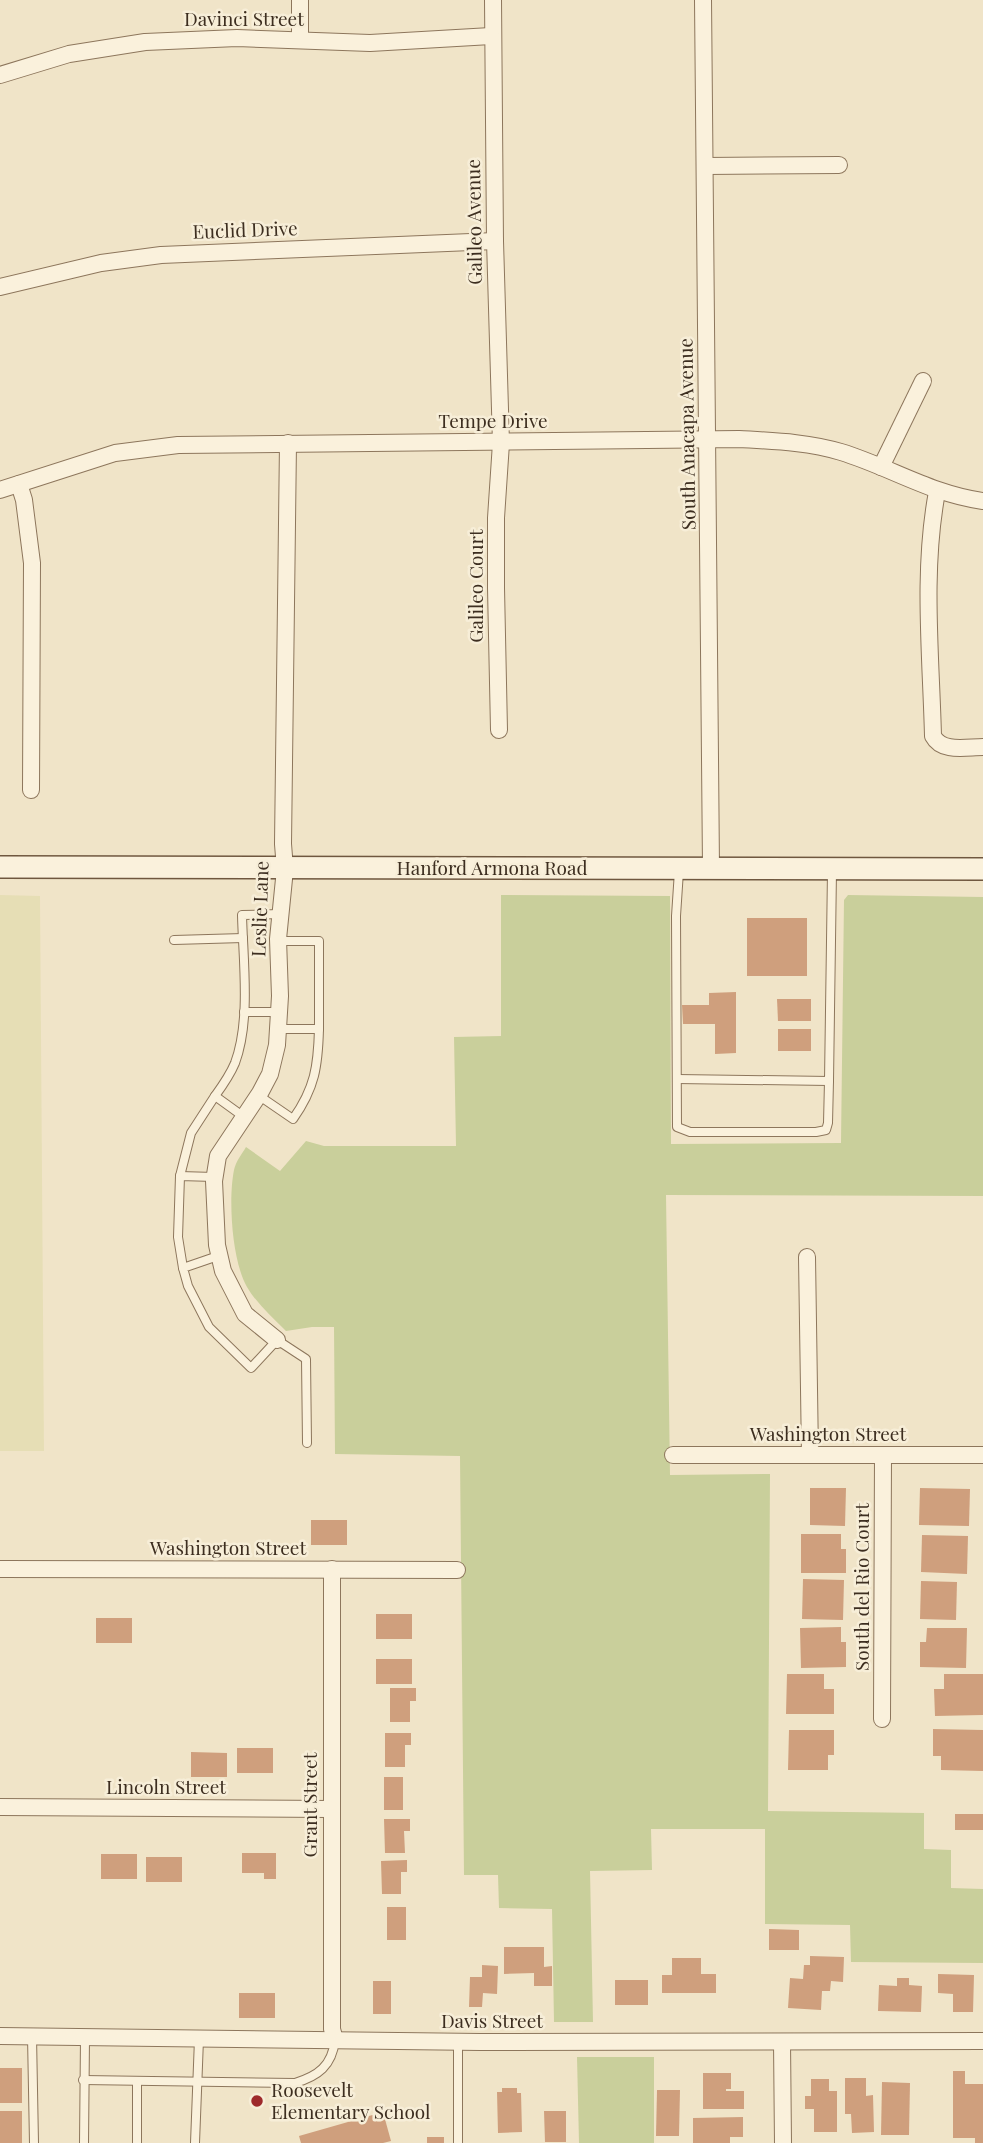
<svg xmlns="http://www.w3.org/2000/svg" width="983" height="2143" font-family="'Playfair Display',serif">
<rect width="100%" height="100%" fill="#f0e4c8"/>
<!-- farmland -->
<path fill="#e6deb5" d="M0 895 40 896 44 1451H0Z"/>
<!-- green -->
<g fill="#c9cf9b">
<path d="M501 895 670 896 671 1144 841 1143 844 900 848 895 983 897V1196L666 1195 670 1475 770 1474 768 1811 924 1813V1849L951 1850V1888L983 1889V1963L851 1962 850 1925 765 1924V1829H651L652 1870 590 1871 593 2022H554L552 1909 499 1908 498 1875H464L460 1456 335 1454 334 1327H312L286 1331C272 1317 257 1304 247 1287 232 1261 228 1200 234 1170 236 1161 242 1154 246 1147L280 1171 306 1141 324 1146H456L454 1037 501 1036Z"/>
<path d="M577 2057H654V2143H579Z"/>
</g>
<!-- building -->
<g fill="#cf9f7d">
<rect x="747" y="918" width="60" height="58"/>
<path d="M736 992V1053L715 1054V1024H683L682 1005H709V993Z"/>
<path d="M777 999H811V1021H778Z"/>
<rect x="778" y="1029" width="33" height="22"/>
<path d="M810 1488H846L845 1526 810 1525Z"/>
<path d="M920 1488 970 1489 969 1526 919 1525Z"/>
<rect x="311" y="1520" width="36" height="25"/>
<path d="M801 1534H841V1549H846V1573H801Z"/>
<path d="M922 1535 968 1536 967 1574 921 1572Z"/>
<path d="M803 1579 844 1580 843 1620 802 1619Z"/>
<path d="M921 1581 957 1582 956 1620 920 1619Z"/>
<rect x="376" y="1614" width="36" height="25"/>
<rect x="96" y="1618" width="36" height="25"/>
<path d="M841 1627V1642H846V1667L801 1668 800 1628Z"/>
<path d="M927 1628H967L966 1668 920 1667V1642H926Z"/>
<rect x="376" y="1659" width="36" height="25"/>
<path d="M787 1674H824V1689H834V1714H786Z"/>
<path d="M944 1674H983V1715L935 1716 934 1689H944Z"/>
<path d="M390 1688H416V1701H410V1722H390Z"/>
<path d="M933 1729 983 1730V1771L941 1770V1756H933Z"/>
<path d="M789 1730H834V1755H828V1770H788Z"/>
<path d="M385 1733H411V1745H405V1767H385Z"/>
<rect x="237" y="1748" width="36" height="25"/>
<path d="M191 1752 227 1753V1777H191Z"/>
<rect x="384" y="1777" width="19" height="33"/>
<rect x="955" y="1814" width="28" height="16"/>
<path d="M384 1819H410V1831H404L405 1853H385Z"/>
<path d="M242 1853H276V1879H264V1873H242Z"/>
<rect x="101" y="1854" width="36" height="25"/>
<rect x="146" y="1857" width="36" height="25"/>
<path d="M407 1860V1872H401V1894H382L381 1861Z"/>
<rect x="387" y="1907" width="19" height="33"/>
<path d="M769 1929 799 1930V1950H769Z"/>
<path d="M504 1947H544V1967L552 1966V1986H534V1973L504 1974Z"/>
<path d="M810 1956 844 1957 843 1982 831 1981 830 1991H822L821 2010 788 2008 790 1978 803 1979 804 1965H810Z"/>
<path d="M672 1958H701V1974H716V1993H662V1975H672Z"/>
<path d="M482 1965 498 1966 497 1994 483 1993 482 2007H469L470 1977H482Z"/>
<path d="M938 1974 974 1975 973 2012H953V1994L938 1993Z"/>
<path d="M897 1978H909V1985L922 1986 921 2012 878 2011 879 1985 897 1986Z"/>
<rect x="615" y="1980" width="33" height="25"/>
<rect x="373" y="1981" width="18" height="33"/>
<rect x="239" y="1993" width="36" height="25"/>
<rect x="0" y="2068" width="22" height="35"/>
<path d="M953 2071H965V2084H983V2143H975V2138H953Z"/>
<path d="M703 2073H731V2089H726V2091H744V2109H703Z"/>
<path d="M845 2078H866V2096L873 2095 874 2132 852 2133 851 2114H845Z"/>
<path d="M811 2079H829V2091H837V2132H814V2109H805V2096H811Z"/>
<path d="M882 2082 910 2083 909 2135H881Z"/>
<path d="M502 2088H517V2093H521L522 2132 498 2133 497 2092H502Z"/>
<path d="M657 2090H680L679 2136H656Z"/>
<rect x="0" y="2111" width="22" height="32"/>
<path d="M544 2111H566V2142H545Z"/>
<path d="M383 2112 391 2141 383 2143H301L299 2136Z"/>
<path d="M743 2117V2137H730V2143H693V2118Z"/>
<rect x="427" y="2137" width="17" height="6"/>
</g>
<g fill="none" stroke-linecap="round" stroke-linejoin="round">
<defs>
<g id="lane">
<path d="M679 871 676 916 677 1127 690 1132H816L826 1130 828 1123 829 1081"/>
<path d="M174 940 243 938"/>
<path d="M278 941H319V1029"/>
<path d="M244 1012H279"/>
<path d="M677 1079 829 1081 832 871"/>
<path d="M258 1095 293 1119C315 1088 318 1066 319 1029H278"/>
<path d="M215 1096C223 1085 230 1075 235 1063 251 1020 243 960 242 915L280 914"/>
<path d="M180 1176 191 1133 215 1096 244 1117"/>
<path d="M218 1256 183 1268 188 1286 209 1327 251 1368 277 1340 306 1359 307 1443"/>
<path d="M183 1268 178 1237 180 1176 214 1177"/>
<path d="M32 2036 34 2143"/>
<path d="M83 2080 295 2083C318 2076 332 2066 335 2040"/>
<path d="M84 2143 85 2038"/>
<path d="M137 2143V2081"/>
<path d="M195 2143 199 2039"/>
<path d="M458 2143V2042"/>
</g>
<g id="street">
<path d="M300 0V40"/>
<path d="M493 0 495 241 501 443 496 518V588L499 730"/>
<path d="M703 0 711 867"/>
<path d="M0 75 69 54 145 42 237 38 370 43 491 36"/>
<path d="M705 166 839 165"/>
<path d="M0 287 101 263 161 255 495 241"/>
<path d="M881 467 923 381"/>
<path d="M19 484 24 500 32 563 31 790"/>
<path d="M0 490 115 453 178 445 739 439C773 441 808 442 841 452 890 467 931 494 983 501"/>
<path d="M937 492C922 571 931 656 933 736 942 753 966 747 983 747"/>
<path d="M807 1257 810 1455"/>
<path d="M277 1340 245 1314 223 1271 217 1245 214 1181 218 1156 260 1093 270 1074 277 1045 280 996 278 939 285 869 283 844 288 443"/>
<path d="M673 1455H983"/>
<path d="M0 1569 457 1570"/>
<path d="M332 1569V2029L335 2040"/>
<path d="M882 1719 883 1456"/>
<path d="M0 1807 331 1809"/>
<path d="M0 2036 480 2042 983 2041"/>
<path d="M782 2042 783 2143"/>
</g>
<path id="secondary" d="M0 867 983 869"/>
</defs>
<!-- lane casing -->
<use href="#lane" stroke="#8d765c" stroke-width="10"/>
<!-- street casing -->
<use href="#street" stroke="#8d765c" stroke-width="18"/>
<!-- secondary casing -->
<use href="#secondary" stroke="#6f573f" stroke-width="24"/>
<!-- lane -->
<use href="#lane" stroke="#faf1dc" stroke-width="8"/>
<!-- street -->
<use href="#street" stroke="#faf1dc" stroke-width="16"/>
<!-- secondary -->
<use href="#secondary" stroke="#faf1dc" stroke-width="21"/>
</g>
<!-- markers -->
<circle fill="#9e2a2b" stroke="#f7eed8" stroke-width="2.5" cx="257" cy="2101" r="7"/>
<g text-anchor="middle" stroke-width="5" stroke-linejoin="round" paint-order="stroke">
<!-- street labels -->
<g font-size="19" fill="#3d2e20" stroke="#f7eed8">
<text x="244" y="26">Davinci Street</text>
<text transform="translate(474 222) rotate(-91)" y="7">Galileo Avenue</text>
<text transform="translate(245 230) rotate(-2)" y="7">Euclid Drive</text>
<text x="493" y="428">Tempe Drive</text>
<text transform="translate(687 434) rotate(-91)" y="7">South Anacapa Avenue</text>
<text transform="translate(476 586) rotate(-90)" y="7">Galileo Court</text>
<text x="492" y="875">Hanford Armona Road</text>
<text transform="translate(260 909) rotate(-88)" y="7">Leslie Lane</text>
<text x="828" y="1441">Washington Street</text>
<text x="228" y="1555">Washington Street</text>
<text transform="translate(862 1587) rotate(-90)" y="7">South del Rio Court</text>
<text x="166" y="1794">Lincoln Street</text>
<text transform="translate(310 1805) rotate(-90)" y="7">Grant Street</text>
<text x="492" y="2028">Davis Street</text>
</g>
<!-- poi labels -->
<g font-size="19" fill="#3d2e20" stroke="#f7eed8" text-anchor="start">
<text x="271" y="2097">Roosevelt<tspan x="271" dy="22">Elementary School</tspan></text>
</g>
</g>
</svg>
